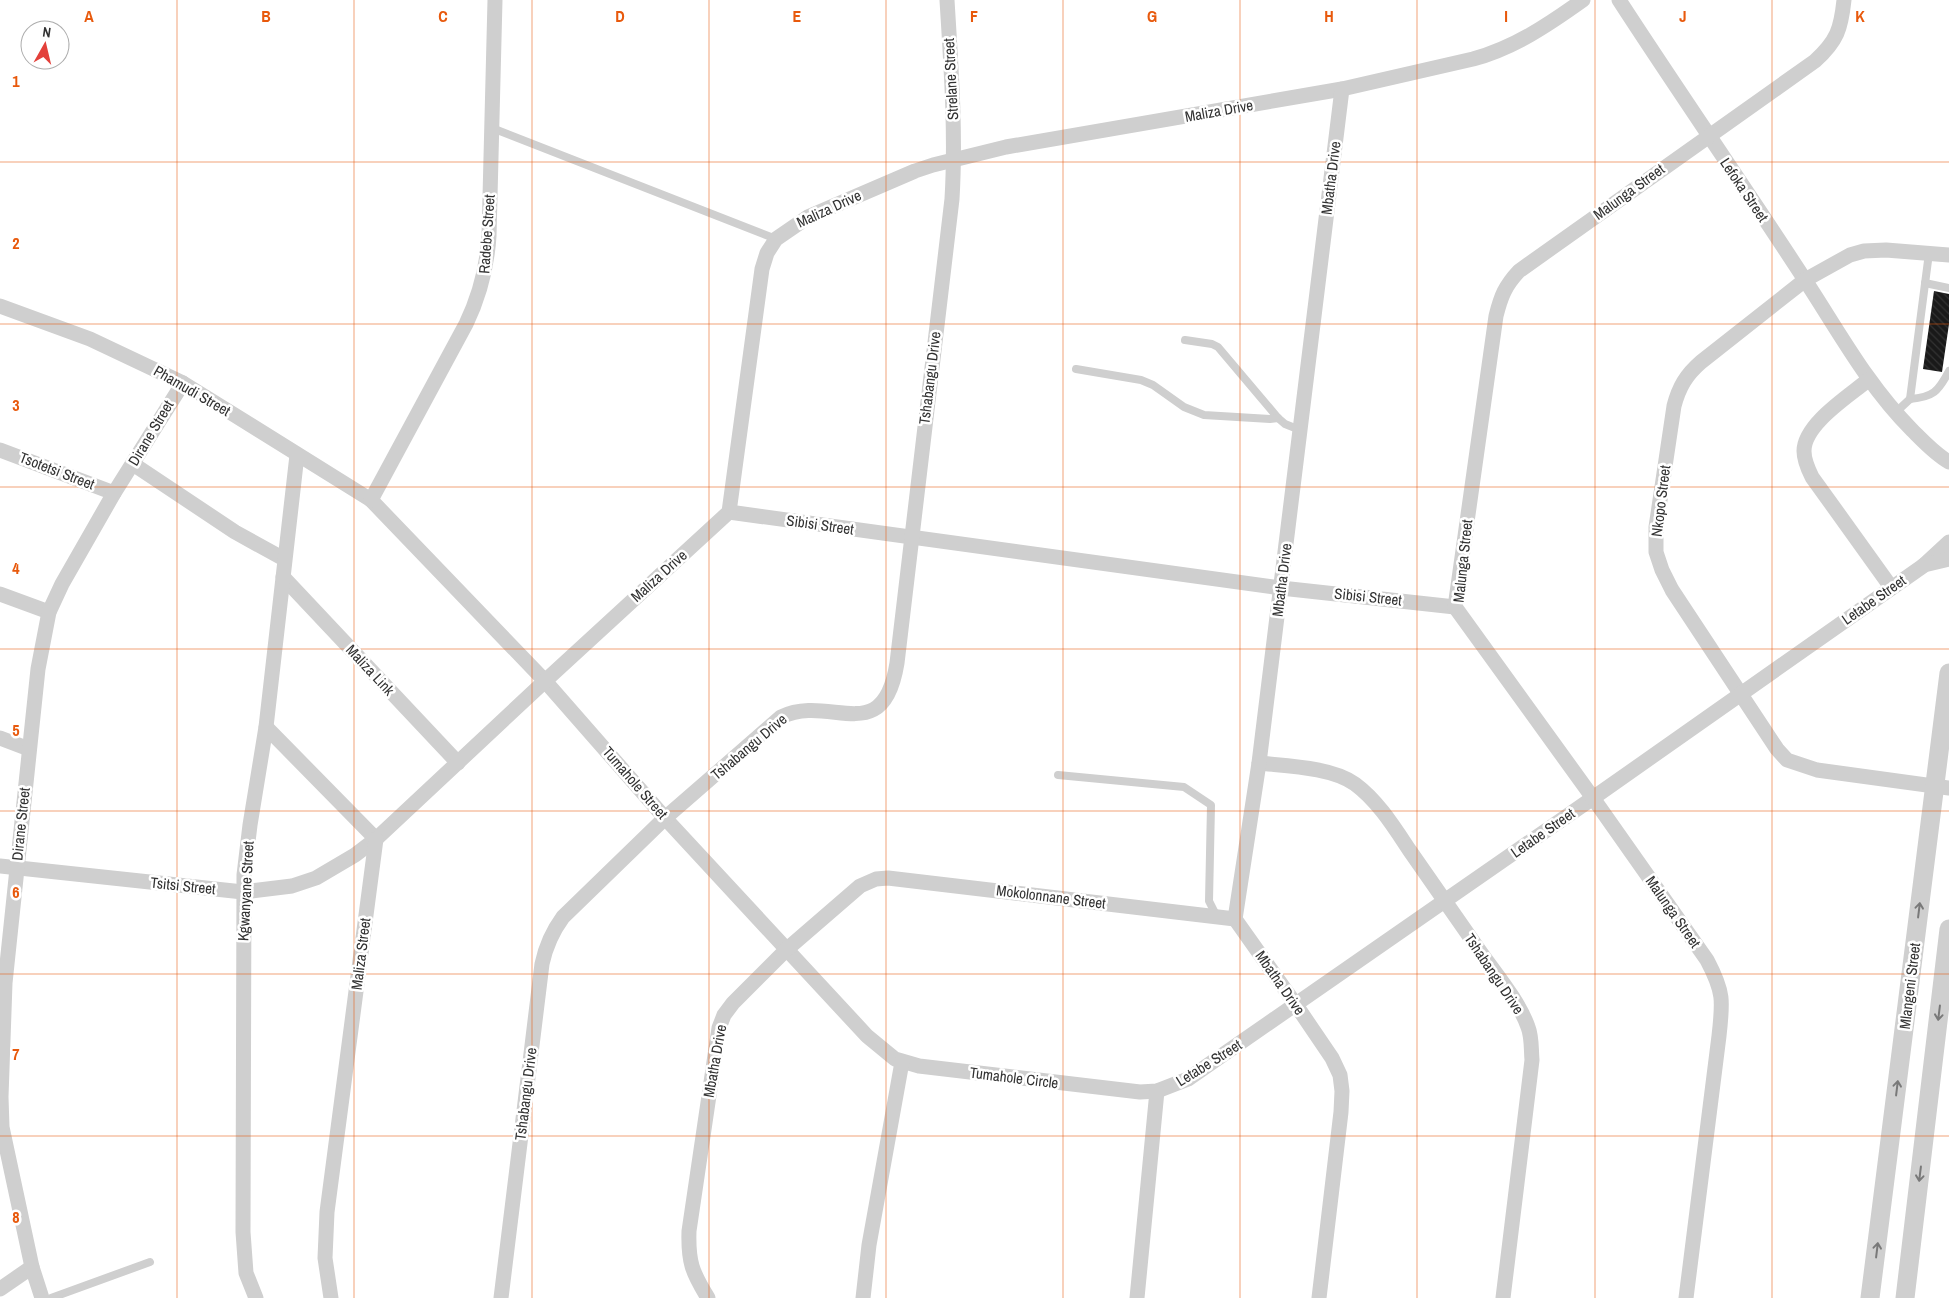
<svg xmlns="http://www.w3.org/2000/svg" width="1949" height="1298" font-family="'Archivo Narrow',sans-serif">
<defs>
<pattern id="building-back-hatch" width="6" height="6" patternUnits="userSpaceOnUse" patternTransform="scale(1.25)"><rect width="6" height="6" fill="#191919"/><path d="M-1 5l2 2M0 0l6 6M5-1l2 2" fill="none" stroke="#323232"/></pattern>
</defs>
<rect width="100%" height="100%" fill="#fff"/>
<!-- building -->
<path fill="url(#building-back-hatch)" d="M1934 291 1949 294V324L1942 372 1923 369Z"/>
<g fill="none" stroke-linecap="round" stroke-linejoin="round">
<!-- service -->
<g stroke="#cfcfcf" stroke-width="8">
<path d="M492 128 776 239"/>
<path d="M1925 283 1949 288"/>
<path d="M1185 340 1212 344 1218 347 1278 418 1285 424 1300 430"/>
<path d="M1076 369 1141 380 1153 385 1184 407 1204 415 1270 419 1278 418"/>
<path d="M1910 399C1933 397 1938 392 1949 371"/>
<path d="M1895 413 1910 399 1929 253"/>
<path d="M1058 775 1184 787 1211 805 1209 901 1217 917"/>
<path d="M51 1298 150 1262"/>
</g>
<!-- minor -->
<g stroke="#cfcfcf" stroke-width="15">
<path d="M1619 0C1680 94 1744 186 1805 280 1839 332 1868 386 1912 430 1924 442 1935 454 1949 462"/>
<path d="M1949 255 1886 250 1864 251 1850 255 1805 280 1701 362C1686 375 1679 387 1674 406L1656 527V552L1662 570 1672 590 1777 749 1787 760 1817 770 1949 788"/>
<path d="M0 306 90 339 183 383 371 500 545 681 665 818 867 1036 895 1059 919 1066 1140 1092 1157 1091 1188 1079 1593 798 1923 566 1949 542"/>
<path d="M1868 380C1849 396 1804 424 1804 451 1804 460 1808 469 1812 477L1891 587"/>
<path d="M0 450 114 493"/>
<path d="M133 464 235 532 284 559"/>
<path d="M371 500 466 324C480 295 487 268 489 236L495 0"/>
<path d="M729 512 1281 588 1455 607"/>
<path d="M1924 565 1949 559"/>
<path d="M283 577 458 763"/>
<path d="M0 594 49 612"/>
<path d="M266 727 376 839"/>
<path d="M0 738 29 749"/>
<path d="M1259 763C1286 766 1332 767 1355 784 1378 801 1394 827 1410 851 1433 884 1456 917 1479 950 1495 973 1519 1001 1528 1027 1532 1037 1531 1049 1532 1060L1503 1298"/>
<path d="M0 866 243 892 292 886 316 878 355 855 376 839 545 681 729 512 762 269 767 253 776 239 808 217 915 171 933 165 1006 147 1342 89 1473 59C1514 48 1548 25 1583 0"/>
<path d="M0 1289 32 1267"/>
<path d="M42 1298 32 1267 2 1127 1 1097 5 983 38 669 49 612 62 584 114 493 183 383"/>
<path d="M256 1298 246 1273 243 1232 244 875 250 825 266 727 297 455"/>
<path d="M331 1298 325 1258 327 1212 376 839"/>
<path d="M501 1298 542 964C546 945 552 932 563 917L665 818 781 717C831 693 883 750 897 663L952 199C956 132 951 66 947 0"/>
<path d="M708 1298C692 1272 688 1262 689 1231L719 1028 724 1015 733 1003 786 950 860 886 876 879 888 878 1235 919"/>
<path d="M863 1298 869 1245 902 1062"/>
<path d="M1137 1298 1157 1091"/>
<path d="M1319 1298 1341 1112 1342 1091 1340 1075 1332 1058 1296 1005 1235 919 1259 763 1342 89"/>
<path d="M1686 1298 1719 1036C1723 1001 1724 992 1707 960L1593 798 1455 607 1496 316C1501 296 1505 286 1519 271L1815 61C1837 41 1841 29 1844 0"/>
</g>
<!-- tertiary -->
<g stroke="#cfcfcf" stroke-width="19">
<path d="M1870 1298 1949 673"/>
<path d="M1905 1298 1949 929"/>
</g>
</g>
<!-- one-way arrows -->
<defs><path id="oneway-shaft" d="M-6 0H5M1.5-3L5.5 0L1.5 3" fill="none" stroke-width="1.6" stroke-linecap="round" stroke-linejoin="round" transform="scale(1.25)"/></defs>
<g stroke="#797979">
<use href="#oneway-shaft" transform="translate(1919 910) rotate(-83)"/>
<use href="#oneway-shaft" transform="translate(1939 1013) rotate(97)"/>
<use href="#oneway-shaft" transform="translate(1897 1088) rotate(-83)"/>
<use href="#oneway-shaft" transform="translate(1920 1174) rotate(97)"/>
<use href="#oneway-shaft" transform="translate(1877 1250) rotate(-83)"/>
</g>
<!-- grid -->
<path fill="none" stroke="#e8590c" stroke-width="1" stroke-opacity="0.55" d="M177 0V1298M354 0V1298M532 0V1298M709 0V1298M886 0V1298M1063 0V1298M1240 0V1298M1417 0V1298M1595 0V1298M1772 0V1298M0 162H1949M0 324H1949M0 487H1949M0 649H1949M0 811H1949M0 974H1949M0 1136H1949"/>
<g text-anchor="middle" stroke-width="5" stroke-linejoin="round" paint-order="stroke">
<!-- street labels -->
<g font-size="15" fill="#323232" stroke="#fff">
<text transform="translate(951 79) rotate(-93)" y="5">Strelane Street</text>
<text transform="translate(1219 111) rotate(-10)" y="5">Maliza Drive</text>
<text transform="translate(1331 178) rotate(-83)" y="5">Mbatha Drive</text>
<text transform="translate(1744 190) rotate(56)" y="5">Lefoka Street</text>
<text transform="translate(1629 192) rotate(-36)" y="5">Malunga Street</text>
<text transform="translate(829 209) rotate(-25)" y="5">Maliza Drive</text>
<text transform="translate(487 234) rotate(-86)" y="5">Radebe Street</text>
<text transform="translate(930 378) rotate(-83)" y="5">Tshabangu Drive</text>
<text transform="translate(192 391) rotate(30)" y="5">Phamudi Street</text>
<text transform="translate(151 433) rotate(-59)" y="5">Dirane Street</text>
<text transform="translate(57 471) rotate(21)" y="5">Tsotetsi Street</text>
<text transform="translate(1661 501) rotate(-83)" y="5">Nkopo Street</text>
<text transform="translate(820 525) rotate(8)" y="5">Sibisi Street</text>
<text transform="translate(1463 561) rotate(-84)" y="5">Malunga Street</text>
<text transform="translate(659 576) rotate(-42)" y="5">Maliza Drive</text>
<text transform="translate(1282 580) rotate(-83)" y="5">Mbatha Drive</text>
<text transform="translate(1368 597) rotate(6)" y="5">Sibisi Street</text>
<text transform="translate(1874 600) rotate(-35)" y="5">Letabe Street</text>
<text transform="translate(370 670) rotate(47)" y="5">Maliza Link</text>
<text transform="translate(749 747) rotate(-40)" y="5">Tshabangu Drive</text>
<text transform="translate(635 783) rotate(49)" y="5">Tumahole Street</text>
<text transform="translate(21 824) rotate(-84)" y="5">Dirane Street</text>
<text transform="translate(1543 833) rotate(-35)" y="5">Letabe Street</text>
<text transform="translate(183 886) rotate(6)" y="5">Tsitsi Street</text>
<text transform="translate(246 891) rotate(-87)" y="5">Kgwanyane Street</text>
<text transform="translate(1051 897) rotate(7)" y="5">Mokolonnane Street</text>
<text transform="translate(1673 912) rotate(55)" y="5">Malunga Street</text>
<text transform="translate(361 954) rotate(-83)" y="5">Maliza Street</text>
<text transform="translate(1494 974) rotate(56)" y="5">Tshabangu Drive</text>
<text transform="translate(1280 983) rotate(55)" y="5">Mbatha Drive</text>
<text transform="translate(1910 986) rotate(-83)" y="5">Mlangeni Street</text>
<text transform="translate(715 1061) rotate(-80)" y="5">Mbatha Drive</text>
<text transform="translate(1209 1063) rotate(-32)" y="5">Letabe Street</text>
<text transform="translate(1014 1078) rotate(7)" y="5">Tumahole Circle</text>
<text transform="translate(526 1094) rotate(-83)" y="5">Tshabangu Drive</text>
</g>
</g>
<g font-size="16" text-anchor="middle" font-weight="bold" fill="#e8590c" stroke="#fff" stroke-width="5" stroke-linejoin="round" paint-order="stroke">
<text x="89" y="22">A</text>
<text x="266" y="22">B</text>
<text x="443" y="22">C</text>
<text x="620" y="22">D</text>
<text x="797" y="22">E</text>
<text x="974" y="22">F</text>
<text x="1152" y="22">G</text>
<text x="1329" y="22">H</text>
<text x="1506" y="22">I</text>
<text x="1683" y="22">J</text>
<text x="1860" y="22">K</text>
<text x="16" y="87">1</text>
<text x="16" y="249">2</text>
<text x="16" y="411">3</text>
<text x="16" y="574">4</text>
<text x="16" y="736">5</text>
<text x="16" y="898">6</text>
<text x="16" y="1060">7</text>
<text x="16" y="1223">8</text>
</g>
<!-- north arrow -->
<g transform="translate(45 45) rotate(8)"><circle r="24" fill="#ffffff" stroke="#adadad"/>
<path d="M0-4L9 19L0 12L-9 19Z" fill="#e3403a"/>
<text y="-8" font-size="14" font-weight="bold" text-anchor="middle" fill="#323232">N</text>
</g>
</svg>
